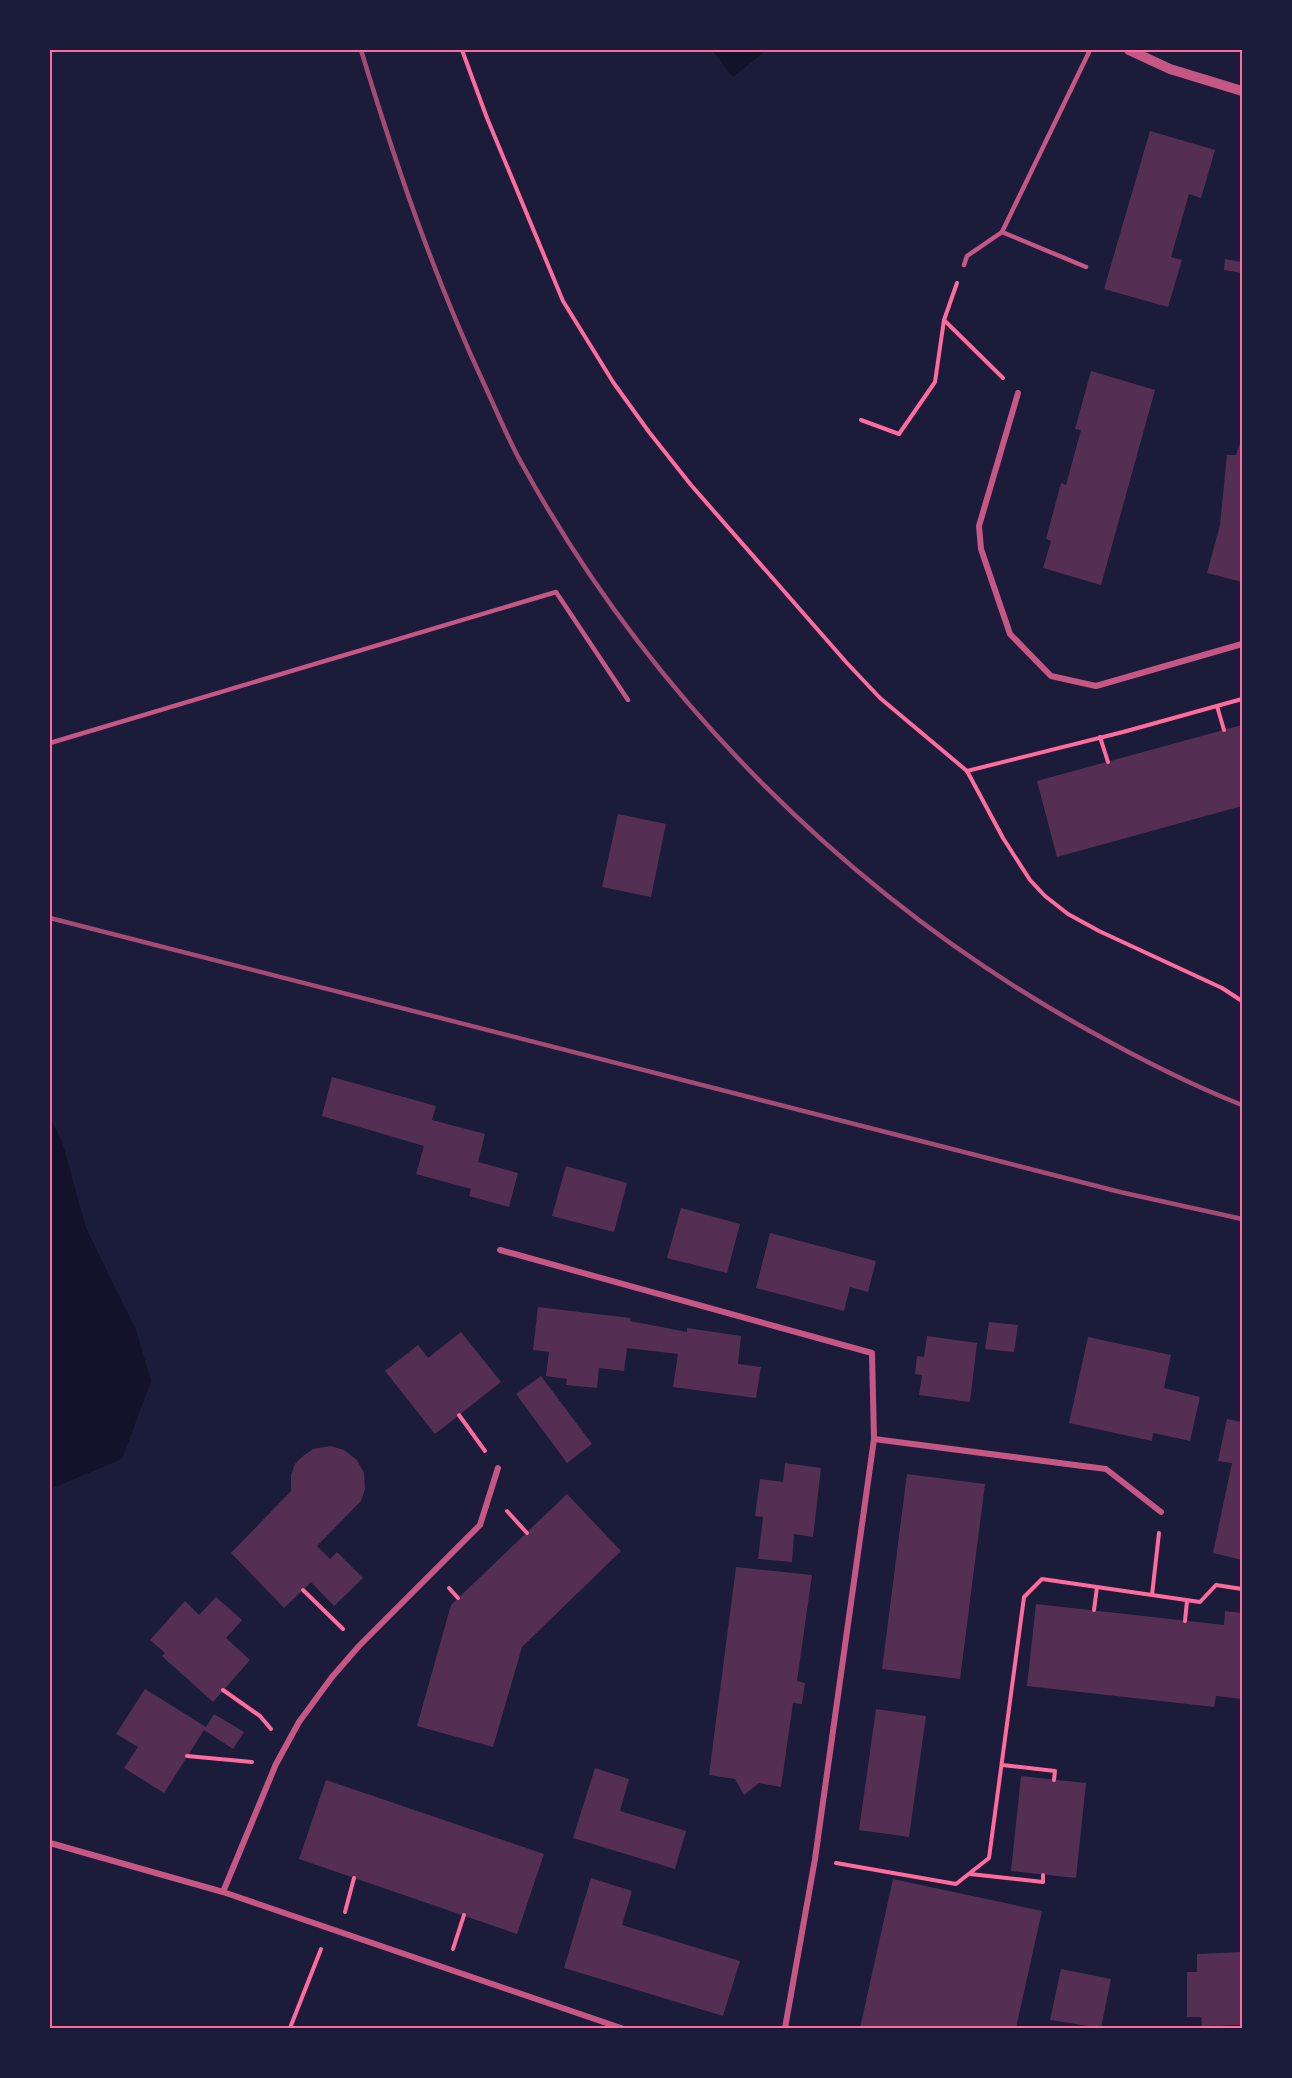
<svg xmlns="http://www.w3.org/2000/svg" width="1292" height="2078" font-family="Jost,sans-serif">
<rect width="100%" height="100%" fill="#1b1b3a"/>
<!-- water -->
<g fill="#12122b">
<path d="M712 50H766L733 77Z"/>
<path d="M50 1118 62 1141 86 1228 136 1330 151 1381 122 1459 50 1489Z"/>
</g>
<!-- building -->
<g fill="#542f53">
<path d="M1150 131 1215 150 1201 198 1189 194 1171 257 1182 260 1168 307 1104 289Z"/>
<path d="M1225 259 1242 262V273L1224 270Z"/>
<path d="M1091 371 1155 390 1101 585 1043 568 1051 541 1046 539 1061 483 1066 485 1081 430 1075 429Z"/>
<path d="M1242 437V582L1207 573 1220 525 1227 455H1236Z"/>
<path d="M1242 725V806L1057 857 1037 781Z"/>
<path d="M618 814 666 824 651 897 602 887Z"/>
<path d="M332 1077 436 1106 432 1120 485 1134 478 1162 518 1173 509 1207 469 1196 471 1189 416 1174 424 1146 322 1116Z"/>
<path d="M566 1166 627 1183 614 1232 552 1216Z"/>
<path d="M681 1208 740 1224 727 1273 667 1258Z"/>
<path d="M770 1233 876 1261 868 1292 850 1287 844 1311 756 1288Z"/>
<path d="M538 1307 630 1318V1321L687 1332V1328L741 1336 738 1364 761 1367 756 1398 673 1387 678 1354 627 1348 624 1371 599 1368 597 1388 566 1385 567 1379 546 1376 549 1352 533 1350Z"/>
<path d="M989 1322 1018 1325 1014 1352 985 1349Z"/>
<path d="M461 1332 501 1382 435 1434 385 1371 418 1345 428 1358Z"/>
<path d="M927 1336 977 1343 970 1402 919 1395 922 1375 915 1374 917 1356 924 1357Z"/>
<path d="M1088 1337 1171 1355 1164 1388 1200 1397 1190 1441 1153 1433 1152 1441 1069 1423Z"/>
<path d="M541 1376 592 1444 567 1463 516 1394Z"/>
<path d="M1227 1419 1242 1422V1560L1213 1553 1232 1463 1218 1461Z"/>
<path d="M331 1446 344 1450 357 1460 364 1473 365 1489 361 1501 317 1546 330 1559 337 1552 363 1578 334 1606 311 1582 284 1608 231 1553 291 1491V1475L295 1464 303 1456 313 1449Z"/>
<path d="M785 1463 821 1468 813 1537 794 1534 792 1562 758 1559 763 1517 755 1516 760 1479 783 1482Z"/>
<path d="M907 1474 985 1484 960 1679 882 1669Z"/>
<path d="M567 1494 621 1551 522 1647 493 1747 417 1726 451 1605Z"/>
<path d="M736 1567 812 1575 797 1681 805 1683 802 1704 793 1703 781 1787 759 1783 744 1795 735 1779 709 1775Z"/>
<path d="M216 1597 242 1620 226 1638 250 1660 213 1702 162 1656 165 1653 150 1640 185 1601 199 1615Z"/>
<path d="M1036 1604 1224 1625 1225 1611 1242 1613V1699L1216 1696 1214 1707 1027 1686Z"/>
<path d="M145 1689 206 1727 214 1714 244 1732 233 1749 204 1730 164 1793 124 1768 138 1747 116 1734Z"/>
<path d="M876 1709 926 1716 909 1837 859 1830Z"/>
<path d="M595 1768 629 1779 620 1811 686 1831 675 1869 573 1838Z"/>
<path d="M1021 1776 1086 1783 1076 1878 1011 1871Z"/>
<path d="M326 1780 544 1854 517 1934 299 1859Z"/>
<path d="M591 1878 632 1891 622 1925 740 1961 723 2016 564 1968Z"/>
<path d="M893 1879 1042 1911 1016 2028H860Z"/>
<path d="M1242 1952V2025L1202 2026 1201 2017H1187V1972H1197V1954Z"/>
<path d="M1061 1969 1111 1979 1101 2028 1050 2020Z"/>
</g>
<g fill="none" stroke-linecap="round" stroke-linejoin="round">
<!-- path -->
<g stroke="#ff6b9d" stroke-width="4">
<path d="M462 50 487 118 563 301 613 382 649 432 691 485 846 662 880 698 967 771 1003 838 1030 880 1045 896 1068 914 1099 931 1222 988 1242 1001"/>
<path d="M945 321 1003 378"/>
<path d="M861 420 899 434 935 382 944 320 957 283"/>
<path d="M1217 706 1224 730"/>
<path d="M1100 737 1108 762"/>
<path d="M967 771 1123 732 1242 699"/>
<path d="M459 1415 485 1451"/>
<path d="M507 1511 527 1533"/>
<path d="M449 1588 458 1598"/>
<path d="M303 1590 343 1629"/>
<path d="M1152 1595 1159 1533"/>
<path d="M1094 1610 1097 1587"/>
<path d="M1185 1621 1187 1601"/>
<path d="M223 1690 260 1716 271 1729"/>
<path d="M187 1756 252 1762"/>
<path d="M1002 1765 1055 1771 1054 1780"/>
<path d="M836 1863 956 1884 989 1858 1024 1597 1042 1579 1200 1602 1216 1585 1242 1589"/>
<path d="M970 1874 1043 1882V1875"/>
<path d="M345 1912 354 1878"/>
<path d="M453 1949 464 1915"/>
<path d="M290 2028 321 1949"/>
</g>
<!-- service -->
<g stroke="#c65784" stroke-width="4.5">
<path d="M964 265 967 256 1002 232"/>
<path d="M1086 267 1002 232 1090 50"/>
<path d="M50 743 556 592 628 700"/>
</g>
<!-- minor -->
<g stroke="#c65784" stroke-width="6">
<path d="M1018 393 979 526 981 549 1010 634 1051 676 1096 686 1242 644"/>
<path d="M500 1250 872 1353 874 1439 815 1859 785 2028"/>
<path d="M874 1439 1106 1469 1161 1512"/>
<path d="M50 1843 223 1892 621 2028"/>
<path d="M223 1892 276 1764 299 1722 332 1677 359 1646 480 1525 498 1468"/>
</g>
<!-- tertiary -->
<path stroke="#c65784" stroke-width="10" d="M1129 50 1170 69 1242 91"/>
<!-- rail -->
<g stroke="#a44b75" stroke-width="4.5">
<path d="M361 50C396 165 434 277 485 386 497 412 508 439 522 464 652 700 852 899 1088 1030 1138 1058 1189 1084 1242 1105"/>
<path d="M50 918 1120 1192 1242 1219"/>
</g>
</g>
<!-- border -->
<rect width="1292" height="2078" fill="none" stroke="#1b1b3a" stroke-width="102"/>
<rect x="51" y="51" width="1190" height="1976" fill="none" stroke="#ff6b9d" stroke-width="2"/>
</svg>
